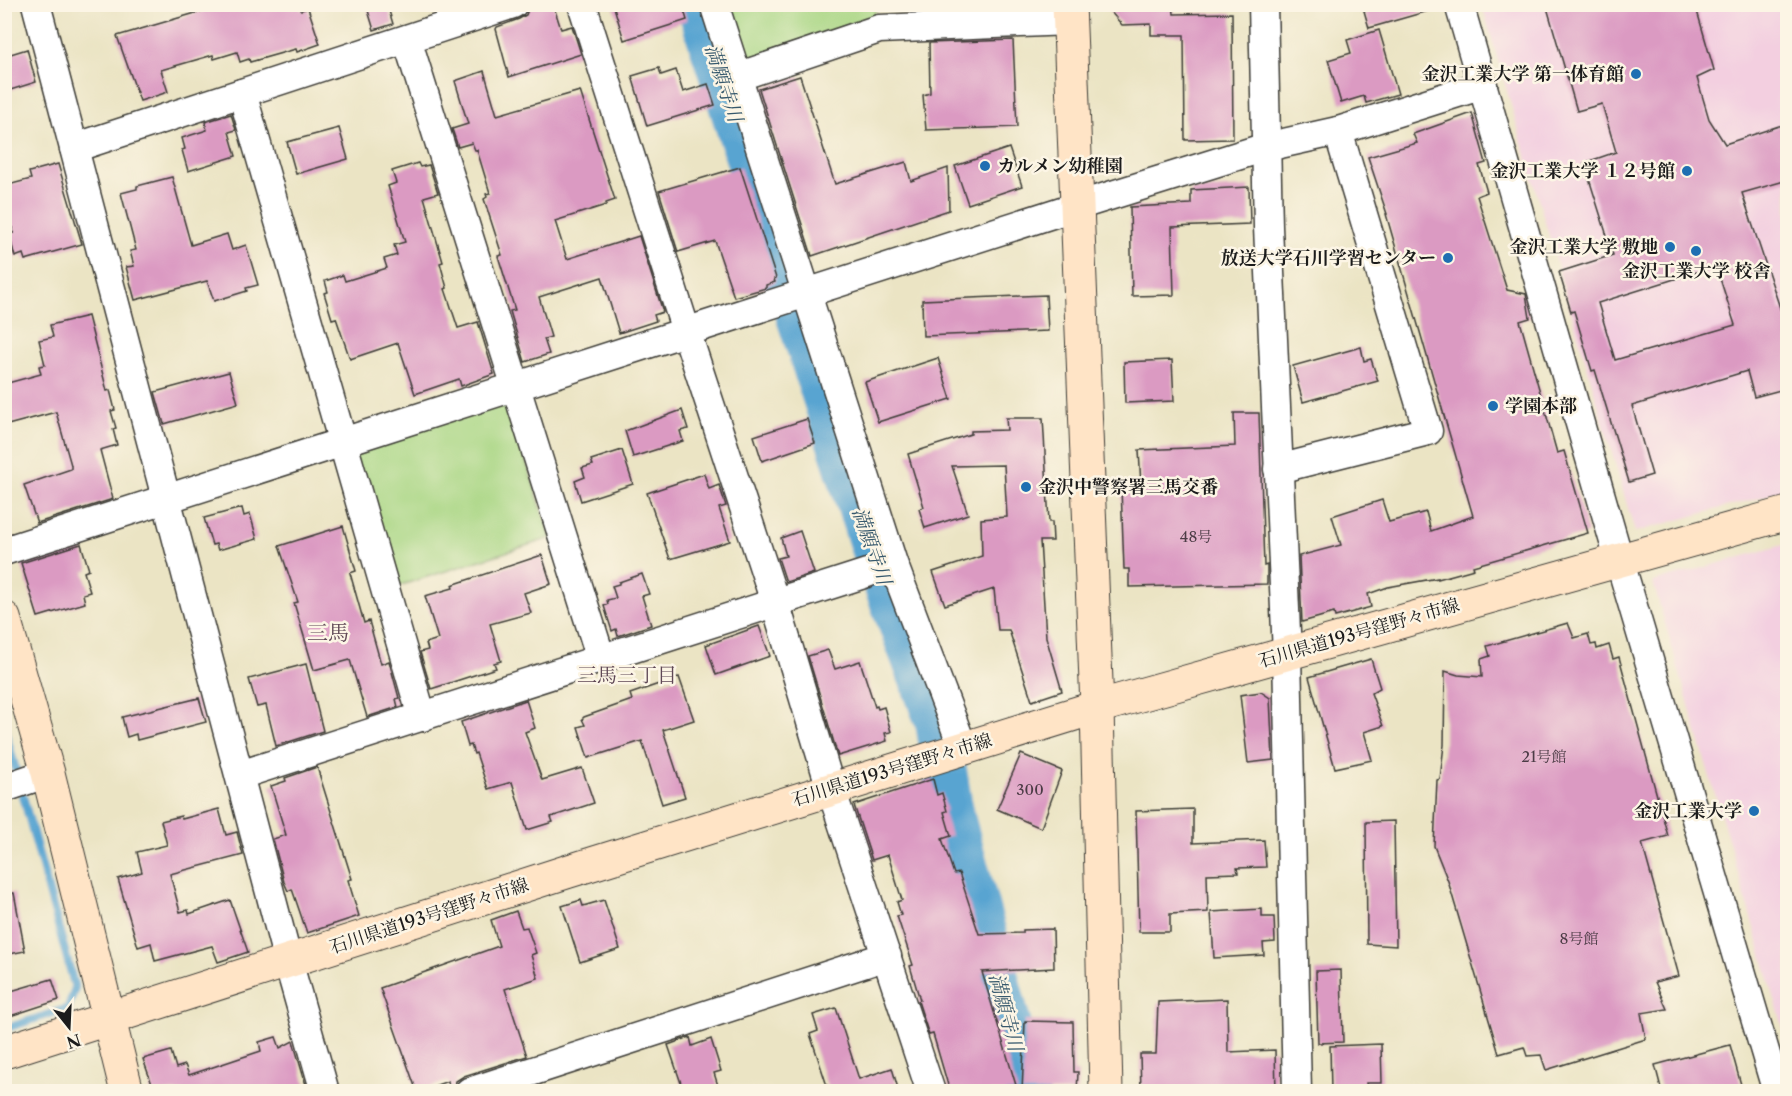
<svg xmlns="http://www.w3.org/2000/svg" width="1792" height="1096" font-family="'Libre Caslon Text','Noto Serif JP',serif">
<rect width="100%" height="100%" fill="#fcf5e5"/>
<filter id="ink" filterUnits="userSpaceOnUse"><feTurbulence type="fractalNoise" baseFrequency=".0167" numOctaves="2"/><feDisplacementMap in="SourceGraphic" scale="12" xChannelSelector="R" yChannelSelector="G"/><feConvolveMatrix kernelMatrix="1 2 1 2 8 2 1 2 1" color-interpolation-filters="sRGB"/></filter>
<filter id="wash" filterUnits="userSpaceOnUse"><feTurbulence type="fractalNoise" baseFrequency=".008" numOctaves="4" result="noise"/><feDisplacementMap in="SourceGraphic" scale="24" xChannelSelector="R" yChannelSelector="G"/><feGaussianBlur stdDeviation="1.35" result="paint"/><feColorMatrix in="noise" values="0 0 0 0 0 0 0 0 0 0 0 0 0 0 0 0 0 1.4 0 .05"/><feComposite in="paint" operator="in"/></filter>
<g filter="url(#wash)">
<rect width="100%" height="100%" fill="#ebe4c4"/>
<!-- built -->
<g fill="#f3cfe0">
<path d="M1482 5H1787V490L1635 532Z"/>
<path d="M1787 544H1788L1787 1041 1653 582Z"/>
</g>
<!-- green -->
<g fill="#a8d683" stroke="#627950" stroke-width="1.5">
<path d="M724 5H875L876 21 743 68Z"/>
<path d="M507 403 551 538 395 587 348 444Z"/>
</g>
<g fill="none" stroke-linecap="round" stroke-linejoin="round">
<!-- stream -->
<g stroke="#58a4d1" stroke-width="8">
<path d="M4 727 18 777"/>
<path d="M4 1029 68 1008 75 988 21 789"/>
</g>
<!-- river -->
<path stroke="#58a4d1" stroke-width="44" d="M698 4 878 566 937 722 952 814 1028 1092"/>
</g>
<g id="blocks">
<!-- building -->
<g fill="#db9ac2" fill-rule="evenodd">
<path d="M234 4H299L301 10 308 8 320 44 297 52 296 49 250 62 249 59 240 62 237 52 214 59 213 55 161 70 168 92 140 101 117 36 216 7 217 10Z"/>
<path d="M366 4H387L393 24 374 30Z"/>
<path d="M536 4H553L561 29 572 26 581 54 509 77 496 29 497 27 519 19 526 15 529 7Z"/>
<path d="M613 4H682L687 20 624 40Z"/>
<path d="M931 4H951V9L931 10Z"/>
<path d="M1104 4H1173L1174 14 1232 13 1233 139 1185 140 1184 35H1151V24L1122 25Z"/>
<path d="M1362 4H1431L1432 10 1369 28Z"/>
<path d="M1546 4H1695L1714 70 1697 78 1709 119 1725 144 1788 123V180L1742 193 1781 311 1788 309V388L1754 397 1747 371 1632 406 1652 475 1629 482 1595 370 1592 371 1574 311 1571 312 1559 272 1613 255 1584 163 1616 152 1602 104 1577 111ZM1716 266 1735 325 1615 360 1598 303Z"/>
<path d="M1379 30 1398 94 1366 103 1364 96 1341 103 1328 60 1351 53 1347 40Z"/>
<path d="M1013 40 1017 127 926 130 923 95 930 93 929 43Z"/>
<path d="M27 49 36 82 4 92V56Z"/>
<path d="M659 68 661 75 676 70 683 92 708 84 715 105 647 126 632 76Z"/>
<path d="M484 71 497 115 580 91 615 200 606 203V205L555 221 567 259 639 236 663 312 654 315 656 321 619 333 602 277 580 284 539 297 551 337 544 339 549 354 525 362 510 311 515 310 498 256 502 255 484 199 487 197 486 194 490 193 477 150H475L472 143 458 147 452 129 468 124 455 81Z"/>
<path d="M800 76 835 184 906 162 911 181 948 168 949 210 812 256 759 89Z"/>
<path d="M1472 113 1486 163 1479 165 1487 192 1477 196 1507 290 1526 294 1530 318 1520 321 1557 453 1564 451 1588 533 1473 566 1474 569 1438 579V578L1388 587 1368 594 1371 607 1335 617 1334 613 1302 622 1299 556 1341 545 1332 516 1382 500 1389 522 1426 512 1431 531 1473 516 1386 214H1387L1368 157 1417 143 1413 134Z"/>
<path d="M231 114 236 130 229 132 236 156 188 171 182 150 185 149 182 138 207 130 205 122Z"/>
<path d="M339 128 348 159 296 174 287 142Z"/>
<path d="M1009 148 1022 186 968 204 955 166Z"/>
<path d="M418 163 420 167 429 165 438 193 424 197 443 262 440 263 447 288 445 289 458 328 478 322 494 374 461 386 459 379 415 394 398 343 350 359 336 318 332 319 324 293 328 292 325 281 343 275 345 281 387 268 384 259 397 255 394 245 405 242 388 186 396 183 392 171Z"/>
<path d="M58 164 82 244 25 260 23 254 15 257 9 234 14 233 4 196V186L31 179 29 172Z"/>
<path d="M740 167 776 278 774 279 775 282 766 285V288L734 297 715 241 678 252 659 191Z"/>
<path d="M172 177 191 245 227 234 232 250 246 245 258 285 246 288 247 291 214 301 207 281 135 300 126 267 134 266 130 251 136 250 121 193 137 189V186Z"/>
<path d="M1249 187 1250 224 1172 227 1174 295 1132 296 1130 207 1191 204V190Z"/>
<path d="M1046 295 1048 331 923 336 922 300Z"/>
<path d="M88 316 107 391 110 390 115 410 111 411 116 428 113 429 117 445 100 450 113 499 37 523 24 485 71 469V465L56 412 4 426V384L41 374 39 366 45 365 39 340 53 337 50 325Z"/>
<path d="M1361 347 1364 361 1371 359 1378 381 1303 402 1293 366Z"/>
<path d="M938 358 951 399 878 422 865 382Z"/>
<path d="M1172 360 1174 401 1125 403 1124 362Z"/>
<path d="M229 372 238 403 164 424 155 392Z"/>
<path d="M682 410 688 429 680 431 683 441 633 457 625 431Z"/>
<path d="M1234 413H1259L1264 566 1267 565V584L1129 587V569H1124L1121 487 1141 486 1139 450 1235 446Z"/>
<path d="M1006 418H1043L1049 522H1052L1053 541H1040L1046 637 1062 691 1032 701 1009 630H998L994 589 945 605 933 572 982 556 981 519 1007 517 1004 465 952 466 968 514 925 528 919 509 924 507 908 454 971 434V431L1007 430Z"/>
<path d="M807 419 815 443 762 461 754 436Z"/>
<path d="M622 450 633 484 581 501 575 481 585 477 582 468 593 465 591 460Z"/>
<path d="M704 474 709 489 719 485 726 506 719 508 730 541 670 559 647 493Z"/>
<path d="M242 508 244 516 250 514 257 539 218 550 216 544 212 545 204 518Z"/>
<path d="M343 526 356 571 350 573 364 623 369 621 381 664 389 661 399 698 396 699 398 707 367 717 350 660 314 670 294 603 298 602 279 546Z"/>
<path d="M800 531 814 573 786 582 778 558 786 556 781 538Z"/>
<path d="M81 544 89 570 84 572 90 592 83 594 85 603 38 617 21 563Z"/>
<path d="M542 555 551 584 524 593 531 613 490 624 501 661 494 663 496 668 431 689 420 652 428 650 426 643 438 639 425 596 453 588 452 585Z"/>
<path d="M642 574 649 594 642 596 651 625 618 636 616 629 612 631 604 606 608 604 607 600 616 598 612 586 619 584V582Z"/>
<path d="M1568 623 1574 638 1588 634 1591 645 1596 644 1597 649 1609 645 1613 659 1619 657 1668 836 1642 843 1679 976 1655 982 1667 1009 1641 1013 1646 1039 1546 1070 1541 1055 1527 1056 1524 1047 1499 1054 1448 881 1434 846 1437 780 1440 779 1444 745 1445 671 1458 675 1482 677 1481 659 1490 656 1487 646Z"/>
<path d="M759 626 770 656 716 675 706 645Z"/>
<path d="M828 650 835 669 860 661 875 707 877 706 878 709 884 707 891 732 885 733 887 741 838 756 808 656Z"/>
<path d="M1371 659 1380 688 1371 693 1383 726 1364 732 1372 760 1335 768 1309 677Z"/>
<path d="M306 664 323 731 276 746 266 705 257 707 249 679Z"/>
<path d="M679 677 694 720 663 730 685 797 662 804 642 741 588 758 578 727 585 725 582 719 584 717 632 700 630 694Z"/>
<path d="M1261 692 1270 698 1273 760 1248 763 1240 695Z"/>
<path d="M199 698 206 722 137 740 136 734 127 737 122 717Z"/>
<path d="M526 700 535 728 525 732 542 780 582 768 594 803 551 817 553 822 527 830 512 782 488 789 476 753 474 754 471 745 468 746 461 722Z"/>
<path d="M1021 754 1062 771 1041 828 997 809Z"/>
<path d="M317 767 352 879 348 880 359 916 307 933 292 889 288 891 284 882 273 839 286 835 271 786 286 781 285 778Z"/>
<path d="M933 779 937 795 942 793 947 811 944 812 951 836 942 839 954 874 959 873 979 934 1023 933V930L1053 929 1054 968 982 972 1018 1092H950L933 1034 929 1035 918 1001 920 1000 910 966 913 965 897 916 901 915 897 902 902 900 888 855 872 860 854 805Z"/>
<path d="M219 809 226 835 237 832 243 855 170 874 180 912 188 910 189 914 230 900 248 952 218 962 212 946 155 961 151 943 138 947 118 879 142 872 137 852 167 845 161 821 181 816 182 819Z"/>
<path d="M1193 809V843L1264 840 1266 867 1237 868 1238 873 1207 874 1208 912 1170 914V932H1139L1136 811Z"/>
<path d="M1394 821 1396 946 1367 944 1366 822Z"/>
<path d="M4 893H14L25 951 4 955Z"/>
<path d="M581 900 583 906 604 900 620 949 580 962 562 906Z"/>
<path d="M1262 909V917H1274L1275 942 1263 943 1264 955 1214 958 1211 912Z"/>
<path d="M516 911 522 928 527 927 536 953 531 955 538 978 505 989 527 1056 464 1076 456 1081 453 1092H450L448 1081 417 1092 380 988 499 946 491 920Z"/>
<path d="M1341 970 1343 1042 1318 1043 1316 971Z"/>
<path d="M52 979 59 1000 4 1018V993Z"/>
<path d="M1227 999 1228 1052 1275 1050 1276 1092H1141L1140 1054H1156L1158 1002Z"/>
<path d="M836 1008 859 1079 892 1068 899 1092H829L810 1034 818 1031 813 1015Z"/>
<path d="M1025 1021 1073 1022 1074 1072H1078L1077 1092H1022Z"/>
<path d="M276 1037 280 1048 293 1041 306 1085 286 1092H151L150 1088 153 1087 143 1059 171 1051 176 1068 185 1065 189 1075 261 1051 259 1042Z"/>
<path d="M690 1037 692 1046 711 1039 721 1071 714 1073 720 1092H684L668 1045Z"/>
<path d="M1381 1044 1382 1083H1366L1367 1092H1331L1330 1046Z"/>
<path d="M1730 1045 1743 1092H1662L1655 1065Z"/>
</g>
</g>
</g>
<g filter="url(#ink)">
<use href="#blocks" fill-opacity="0" stroke="#3b3a35" stroke-width="1.5"/>
<g fill="none" stroke-linecap="round" stroke-linejoin="round">
<defs>
<g id="street">
<path d="M36 4 288 961 325 1092"/>
<path d="M582 4 686 331 775 602 831 789 931 1092"/>
<path d="M714 4 893 563 963 748"/>
<path d="M1263 4 1268 227 1287 654 1297 1092"/>
<path d="M1459 4 1619 559 1777 1092"/>
<path d="M407 39 601 659"/>
<path d="M737 77 879 29 1069 21"/>
<path d="M242 93 422 717"/>
<path d="M74 148 513 4"/>
<path d="M1278 469 1428 431 1338 131"/>
<path d="M4 551 1077 206 1266 147 1338 131 1483 85"/>
<path d="M240 775 867 573"/>
<path d="M4 788 48 773"/>
<path d="M469 1092 887 956"/>
</g>
<g id="secondary">
<path d="M1069 4 1097 707 1106 1092"/>
<path d="M4 618 48 773 127 1092"/>
<path d="M4 1052 566 872 1097 707 1788 513"/>
</g>
</defs>
<!-- street casing -->
<use href="#street" stroke="#3b3a35" stroke-width="31"/>
<!-- secondary casing -->
<use href="#secondary" stroke="#3b3a35" stroke-width="35"/>
<!-- street -->
<use href="#street" stroke="#fff" stroke-width="28"/>
<!-- secondary -->
<use href="#secondary" stroke="#ffe4c6" stroke-width="33"/>
</g>
</g>
<!-- markers -->
<g fill="#1f6fb2" stroke="#fcf5e5" stroke-width="2">
<circle cx="1636" cy="74" r="6"/>
<circle cx="985" cy="166" r="6"/>
<circle cx="1687" cy="171" r="6"/>
<circle cx="1670" cy="247" r="6"/>
<circle cx="1696" cy="251" r="6"/>
<circle cx="1448" cy="258" r="6"/>
<circle cx="1493" cy="406" r="6"/>
<circle cx="1026" cy="487" r="6"/>
<circle cx="1754" cy="811" r="6"/>
</g>
<g text-anchor="middle" stroke-width="5" stroke-linejoin="round" paint-order="stroke">
<!-- number labels -->
<g font-size="15" fill="#4c3c46">
<text x="1196" y="542">48号</text>
<text x="1544" y="762">21号館</text>
<text x="1030" y="795">300</text>
<text x="1579" y="944">8号館</text>
</g>
<!-- poi labels -->
<g font-size="18" font-weight="bold" fill="#1c1c1c" stroke="#fcf5e5" text-anchor="end">
<text x="1624" y="80">金沢工業大学 第一体育館</text>
<text x="997" y="172" text-anchor="start">カルメン幼稚園</text>
<text x="1675" y="177">金沢工業大学 １２号館</text>
<text x="1658" y="253">金沢工業大学 敷地</text>
<text x="1436" y="264">放送大学石川学習センター</text>
<text x="1696" y="277" text-anchor="middle">金沢工業大学 校舎</text>
<text x="1505" y="412" text-anchor="start">学園本部</text>
<text x="1038" y="493" text-anchor="start">金沢中警察署三馬交番</text>
<text x="1742" y="817">金沢工業大学</text>
</g>
<!-- street labels -->
<g font-size="18" fill="#1c1c1c" stroke="#fcf5e5">
<text transform="translate(1359 633) rotate(-16)" y="6">石川県道193号窪野々市線</text>
<text transform="translate(892 770) rotate(-17)" y="6">石川県道193号窪野々市線</text>
<text transform="translate(429 916) rotate(-18)" y="6">石川県道193号窪野々市線</text>
</g>
<!-- water labels -->
<g font-size="20" font-style="italic" fill="#37596d" stroke="#fcf5e5">
<text transform="translate(724 83) rotate(72)" y="7">満願寺川</text>
<text transform="translate(872 546) rotate(71)" y="7">満願寺川</text>
<text transform="translate(1006 1012) rotate(75)" y="7">満願寺川</text>
</g>
<!-- neighbourhood labels -->
<g font-size="20" fill="#5f4856" stroke="#fcf5e5">
<text x="627" y="682">三馬三丁目</text>
</g>
<!-- quarter labels -->
<g font-size="21" fill="#5f4856" stroke="#fcf5e5">
<text x="328" y="640">三馬</text>
</g>
</g>
<!-- margin -->
<rect width="1792" height="1096" fill="none" stroke="#fcf5e5" stroke-width="24"/>
<!-- north arrow -->
<g transform="translate(69 1027) rotate(162)" stroke="#fcf5e5" stroke-width="4.5" paint-order="stroke">
<path d="M0-4.5L10 22L0 15L-10 22Z" fill="#1c1c1c"/>
<text y="-9" font-size="16" font-weight="bold" text-anchor="middle" fill="#1c1c1c">N</text>
</g>
</svg>
